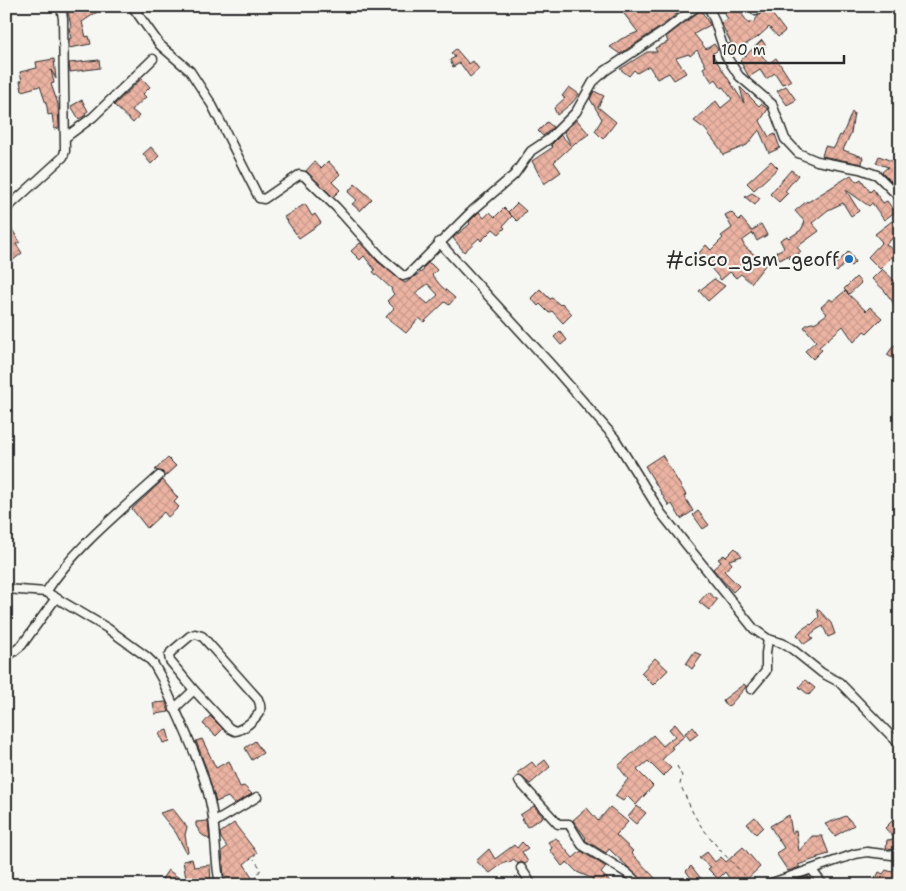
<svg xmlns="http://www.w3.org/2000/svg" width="906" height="891" font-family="'Shantell Sans',sans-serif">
<defs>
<pattern id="building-cross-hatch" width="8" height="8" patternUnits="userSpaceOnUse" patternTransform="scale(1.25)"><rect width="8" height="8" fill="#ebb3a2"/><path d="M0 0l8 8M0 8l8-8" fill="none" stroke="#ca9a8c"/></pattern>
</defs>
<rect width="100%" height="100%" fill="#f6f6f2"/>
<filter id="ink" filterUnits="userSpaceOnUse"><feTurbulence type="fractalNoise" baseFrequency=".02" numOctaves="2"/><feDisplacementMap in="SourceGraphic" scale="10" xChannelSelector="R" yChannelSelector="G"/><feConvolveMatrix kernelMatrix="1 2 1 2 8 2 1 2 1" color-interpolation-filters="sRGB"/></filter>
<g filter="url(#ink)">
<!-- building -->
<g fill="url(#building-cross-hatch)" stroke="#2b2b2b" fill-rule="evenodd">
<path d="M67 6H106L82 22 86 37 89 36 91 44 69 48V39L71 38 69 28 71 27Z"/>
<path d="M618 6H687L663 25 620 54 610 47 621 39 638 32Z"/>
<path d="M719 6H736L749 24 751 21 753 23 766 6 785 31 778 37 769 27 758 37 731 53 728 44 731 43 721 23 728 19Z"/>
<path d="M701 10 710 25 694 34 706 49 714 44 718 50 712 54 744 103 740 87 759 106 761 104 768 109 760 121 769 137 775 134 780 148 769 153 759 130 747 145 723 155 721 150 705 129 694 121 716 101 721 108 732 99 723 87 721 88 716 79 712 82 703 68 706 66 697 50 690 56 689 54 676 58 686 73 674 80 669 73 657 79 649 66 637 73 634 70 629 76 620 69 647 52H657L655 48 668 42 666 37Z"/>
<path d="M762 40 766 46 759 51 768 64 776 58 791 81 782 84 775 73 766 79 760 70 749 77 740 61Z"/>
<path d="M456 49 469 64 473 61 479 69 470 77 460 63 453 67 450 60 455 57 451 53Z"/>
<path d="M54 59 56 79 51 70 54 83 51 84 58 104 59 128 54 129 52 114 48 115 47 107 40 86 22 91 20 81H22L20 72 37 68 36 62Z"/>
<path d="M99 60 100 68 70 72 69 63Z"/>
<path d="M142 78 150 87 143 94 146 97 132 110 139 116 133 123 114 105Z"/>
<path d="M786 86 796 100 787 105 777 91Z"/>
<path d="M569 87 579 94 572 103 557 115 554 108 565 98 562 96Z"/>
<path d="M594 91 604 96 598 107 616 122 603 139 595 131 602 119 590 99Z"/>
<path d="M82 100 88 111 85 113 86 115 79 119 71 106Z"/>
<path d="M852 112 854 113 851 133 843 150 863 157 862 164 822 156 825 146 834 148 840 135 842 136Z"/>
<path d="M577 120 589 134 576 143V142L554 162 561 172 544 184 532 161 553 147 551 145 561 135 571 146 564 131Z"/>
<path d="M547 122 553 127 543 136 538 131Z"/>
<path d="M151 147 159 156 151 164 143 154Z"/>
<path d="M879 156 894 162 896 160 900 164V190L882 172 888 167 876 163Z"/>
<path d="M328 161 340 174 332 182 340 190 333 197 306 171 314 162 321 168Z"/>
<path d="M771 161 778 168 754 190 747 183Z"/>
<path d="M791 170 798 175 785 191 788 193 779 202 770 194Z"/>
<path d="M851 175 856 182 861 179 870 192 873 189 883 203 887 201 895 212 884 220 872 203 869 206 846 190 859 211 851 216 843 203 828 210 812 223 819 231 797 247 801 252 790 259 789 255 780 260 776 252 784 248 780 240 787 236 789 238 801 230 805 222 795 211 807 201 808 202Z"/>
<path d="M355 184 372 199 360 211 352 204 357 200 348 192Z"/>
<path d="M752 193 760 198 755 205 745 197Z"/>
<path d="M517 203 526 211 517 221 508 212Z"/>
<path d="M305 204 312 216 315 214 321 223 299 238 284 217Z"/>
<path d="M504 208 512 216 503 226 505 228 499 234 493 229 481 241 479 238 464 252 453 238 470 224 469 222 479 212 484 218 490 212 495 217Z"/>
<path d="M731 212 739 220 741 218 752 231 761 224 767 235 757 241 753 233 742 241 745 247 766 264 751 283 741 274 736 278 730 272 721 280 711 268 713 266 699 253 706 245 711 250 723 238 721 236 732 228 725 215Z"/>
<path d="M6 220 20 242 16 244 22 253 12 261 6 253Z"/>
<path d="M892 221 900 232 886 244 896 253 880 269 868 257 882 242 875 234Z"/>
<path d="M360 243 378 262 405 283 424 270 423 268 428 263 431 264 437 270 432 275 441 286 455 298 449 305 445 302 424 322 419 318 406 333 386 317 394 308 387 301 394 294 391 290 392 289 373 272 375 270 364 256 360 260 351 251ZM428 284 438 295 428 304 415 293Z"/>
<path d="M849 251 855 262 851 266 846 262 837 272 832 268Z"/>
<path d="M882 269 900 286V312L884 290 872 279Z"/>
<path d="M856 277 861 283 849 294 844 289Z"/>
<path d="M714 279 725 286 708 301 699 291Z"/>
<path d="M540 289 550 299 552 298 560 305 562 303 572 314 563 323 552 311 549 313 540 304 538 306 531 298Z"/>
<path d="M845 291 866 311 870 307 882 318 867 333 864 331 854 342 843 326 819 347 822 350 813 359 805 351 816 341 804 327 808 324 816 322 827 314 821 307 830 299 833 301Z"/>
<path d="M560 331 567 340 561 345 554 337Z"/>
<path d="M894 345 900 348V362L887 355Z"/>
<path d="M662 455 686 495 684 496 693 511 681 519 672 504 669 506 645 466Z"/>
<path d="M168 458 176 466 164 477 163 472 155 470Z"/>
<path d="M163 480 178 498 174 502 179 507 168 517 164 512 147 528 132 509Z"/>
<path d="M698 511 709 525 703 529 693 515Z"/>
<path d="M735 548 742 556 729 560 732 564 724 571 739 586 733 592 713 569 721 562 718 559 724 555 726 557Z"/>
<path d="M708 592 717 600 709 610 699 602Z"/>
<path d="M817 608 831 623 835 634 828 637 823 626 816 630 810 635 813 638 804 644 797 635 801 630 810 624 811 625 819 617Z"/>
<path d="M694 652 702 655 692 669 686 664Z"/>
<path d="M655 658 668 670 653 685 641 673Z"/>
<path d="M805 680 815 688 809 695 799 687Z"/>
<path d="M744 684 746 686 745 688 730 705 726 706 723 700Z"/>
<path d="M166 702 169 712 155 714 153 703Z"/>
<path d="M210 716 223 729 216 736 203 724Z"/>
<path d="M675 724 685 736 671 747 673 748 662 760 671 768 663 776 648 761 637 770 653 786 636 805 627 796 623 801 615 796 628 779 618 766 653 735 663 746 675 736 669 729Z"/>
<path d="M693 727 698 734 690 740 685 733Z"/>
<path d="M167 730 170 741 163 743 159 733Z"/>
<path d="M202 739 216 768 229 761 240 787 244 786 252 794 234 804 228 797 216 802 206 768 196 741Z"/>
<path d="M255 741 263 753 252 760 245 748Z"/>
<path d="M545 760 550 767 530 784 517 773 532 762 536 767Z"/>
<path d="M534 806 543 817 527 827 520 815Z"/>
<path d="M637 806 646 813 636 824 628 817Z"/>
<path d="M610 807 628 822 616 835 633 851 631 853 658 881 653 885H647L609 849 606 853 586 841 585 839 586 838 573 820 587 808 598 821Z"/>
<path d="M173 809 187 827 185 835 188 852H186L176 833 160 813Z"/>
<path d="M789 815 792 833 796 830 799 851 812 836H822L829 854 818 857V858L798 865 800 867 788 871 776 853 784 848 770 826Z"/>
<path d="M846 816 854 825 835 836 825 824Z"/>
<path d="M755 817 763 827 756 834 747 824Z"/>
<path d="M896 817 900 820V850L896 848 894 850 886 849 887 840 895 839 885 828Z"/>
<path d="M208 821 209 833 210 840 201 834 196 826V822Z"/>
<path d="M234 823 257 853 244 864 252 877 238 885H229L224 877 222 851 227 847 221 838 220 833Z"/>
<path d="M556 838 573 858 581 851 606 867 601 873 614 885H588L593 879 577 872 567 862 562 866 550 850 552 848 548 842Z"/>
<path d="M522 842 528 848 522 852 528 862 525 864 521 862 518 864 514 859 508 863 506 861 490 873 476 861 489 849 495 859 514 845 517 848Z"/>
<path d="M743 847 760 867 746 880 749 885H734L725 872 718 879 708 869 711 867 699 858 707 852 715 862 721 857 726 862Z"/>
<path d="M192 859 194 867 210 865 211 885H170L162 879 168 870 187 884 183 861Z"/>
<path d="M898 861 900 862V885H873L879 872 883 874 886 870 892 872Z"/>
<path d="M691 866 706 885H696L686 871Z"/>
<path d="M808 876 809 878 808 879 814 885H784Z"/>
</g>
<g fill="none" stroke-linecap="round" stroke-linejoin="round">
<defs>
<g id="minor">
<path d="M132 6 160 45 190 71 212 105 259 198 264 199 299 175 304 176 336 207 382 258 403 276 409 274 472 211 514 175 531 151 549 139 576 112 593 82 605 71 666 30 697 6"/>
<path d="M708 6 714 19 726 56 739 76 772 104 785 139 798 153 817 161 860 169 877 175 900 198"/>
<path d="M755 6 756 11"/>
<path d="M66 137 93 117 153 59"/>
<path d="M6 209 63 157 65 151 63 19 61 6"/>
<path d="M439 242 554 368 614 437 661 513 754 629 768 639 782 643 792 649 822 673 839 682 900 745"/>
<path d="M6 589 46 592 107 628 147 657 153 663 162 679C178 718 201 760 210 801 217 830 214 856 220 885"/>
<path d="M46 592C75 547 120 512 159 476"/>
<path d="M195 634 202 636 258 699C260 703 261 707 260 711 256 719 243 730 235 731L229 728 194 690 170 661 169 656 171 652 190 636Z"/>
<path d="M6 658 22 645 56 598"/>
<path d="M751 689 766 671V653L768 639"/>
<path d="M174 709 194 690"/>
<path d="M519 781 558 824H569L582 845 627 873 640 885"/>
<path d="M215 822 257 797"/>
<path d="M521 868 532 885"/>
<path d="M812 870 823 885"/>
<path d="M766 885 855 854 867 852 900 856"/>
</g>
</defs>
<!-- minor casing -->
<use href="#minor" stroke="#2b2b2b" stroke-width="11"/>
<!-- path -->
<g stroke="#2b2b2b" stroke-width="1" stroke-dasharray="4 4" stroke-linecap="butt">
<path d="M677 766 682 776 680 784 693 813 701 826 719 849 754 885"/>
<path d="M248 885 255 879 261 869 254 859"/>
</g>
<!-- minor -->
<use href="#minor" stroke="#f6f6f2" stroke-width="8"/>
</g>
</g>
<!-- markers -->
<circle fill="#1f6fb2" stroke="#f6f6f2" stroke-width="2" cx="849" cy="259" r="5"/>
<g text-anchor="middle" stroke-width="4.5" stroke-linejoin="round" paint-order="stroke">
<!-- poi labels -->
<g font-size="19" fill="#2b2b2b" stroke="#f6f6f2" text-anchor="end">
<text x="839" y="266">#cisco_gsm_geoff</text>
</g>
</g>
<!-- margin -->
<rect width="906" height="891" fill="none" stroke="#f6f6f2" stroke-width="25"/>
<rect x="12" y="12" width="881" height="866" fill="none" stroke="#2b2b2b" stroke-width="2" filter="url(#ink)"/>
<!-- scale -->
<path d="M714 55v8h130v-8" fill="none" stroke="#2b2b2b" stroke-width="2.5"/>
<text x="721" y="55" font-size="15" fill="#2b2b2b" stroke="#f6f6f2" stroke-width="4" paint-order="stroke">100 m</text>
</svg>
